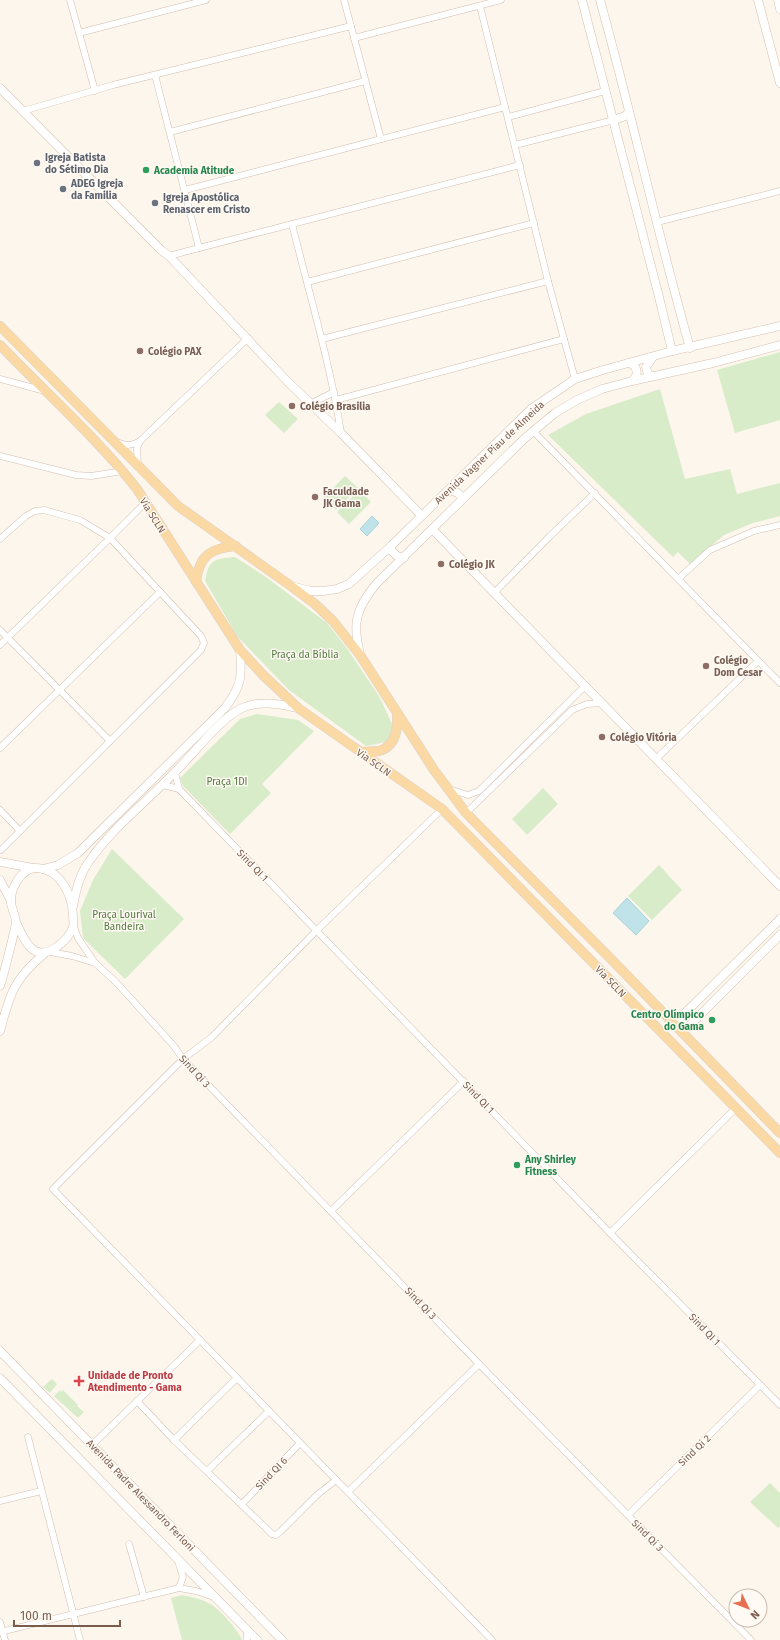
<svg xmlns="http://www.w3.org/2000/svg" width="780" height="1640" font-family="'Fira Sans',sans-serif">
<rect width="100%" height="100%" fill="#fdf6ec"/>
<!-- green -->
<g fill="#d8ecc9">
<path d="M780 352V420L735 433 717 370Z"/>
<path d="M660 389 685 479 730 469 737 494 780 483V516L753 523 724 535 690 564 678 552 673 557 548 435 586 414Z"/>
<path d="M279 402 298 419 284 433 265 415Z"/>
<path d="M345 476 358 488 336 510 323 498Z"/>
<path d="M359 490 371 502 349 524 337 512Z"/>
<path d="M235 557 266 577 327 623 346 647 379 696 394 728 386 742 366 746 289 690 237 636 205 581C209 559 214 559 235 557Z"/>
<path d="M257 714 298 720 314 731 262 784 271 793 230 834 183 786 180 778 240 719Z"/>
<path d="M543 788 558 804 527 835 512 819Z"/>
<path d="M112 849 184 919 125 979 83 938 80 911 93 880Z"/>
<path d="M659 865 682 890 652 920 628 896Z"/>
<path d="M52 1379 57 1384 50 1393 43 1387Z"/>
<path d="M60 1390 61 1392 63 1390 78 1405 77 1406 84 1412 78 1418 54 1396Z"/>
<path d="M770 1483 780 1493V1526L778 1528 750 1502Z"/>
<path d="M182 1595C192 1597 203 1599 212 1605 221 1611 238 1630 242 1640H182L171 1598Z"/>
</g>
<!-- water -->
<g fill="#bfe3e8" stroke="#a5d3da">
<path d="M372 516 379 523 367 536 360 529Z"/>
<path d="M627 898 649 921 636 935 613 913Z"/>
</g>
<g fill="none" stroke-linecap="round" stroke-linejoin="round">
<defs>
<g id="street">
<path d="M70 0 95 91"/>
<path d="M344 0 381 139"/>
<path d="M480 6 548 281 575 379"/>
<path d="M79 33 206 0"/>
<path d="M354 38 501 0"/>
<path d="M155 75 199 248 169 256"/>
<path d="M23 111 113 85 351 26"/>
<path d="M508 117 605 91"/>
<path d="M170 132 365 81"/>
<path d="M515 145 614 120"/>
<path d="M185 190 505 107"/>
<path d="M657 222 780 191"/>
<path d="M292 224C309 293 330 362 341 433"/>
<path d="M199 248 520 165"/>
<path d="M307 282 534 223"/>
<path d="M322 339 548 281"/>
<path d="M0 379 45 391"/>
<path d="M336 400 564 339"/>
<path d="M310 404 334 392"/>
<path d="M533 431 780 683"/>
<path d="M117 442C127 446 131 446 140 441L248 338"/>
<path d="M0 456 76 475 91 476 123 471"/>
<path d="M138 465 137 448 140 441"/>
<path d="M0 539 26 516 35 511 44 510 80 520 110 538 201 636 204 643 201 650 1 850"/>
<path d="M678 579 710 550 754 531 780 525"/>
<path d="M494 593 550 536 595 493"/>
<path d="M0 630 110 741"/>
<path d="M0 645 110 538 145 503"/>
<path d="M0 748 160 592"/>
<path d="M656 759 758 661"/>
<path d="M175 773 179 789 610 1233 780 1405"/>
<path d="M163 785 179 789"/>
<path d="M449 789 468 795 479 791 585 686"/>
<path d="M442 809 316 931 212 1037 183 1059 53 1189 492 1640"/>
<path d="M0 810 20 831"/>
<path d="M466 813 572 710 587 704 602 703"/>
<path d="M74 927 78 938 95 963 115 981 174 1046 183 1059 479 1364 751 1640"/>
<path d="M50 952 72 956 95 963"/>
<path d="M331 1211 464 1081"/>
<path d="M610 1233 736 1108"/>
<path d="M137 1401 174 1440 272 1534 276 1535 280 1532 317 1495 336 1480"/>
<path d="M28 1437 80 1640"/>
<path d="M174 1440 237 1378"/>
<path d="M92 1445 200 1340"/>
<path d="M207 1471 269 1411"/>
<path d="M349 1491 479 1364"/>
<path d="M0 1501 41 1491"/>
<path d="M242 1504 300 1443"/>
<path d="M628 1515 760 1385"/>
<path d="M129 1544 144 1597"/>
<path d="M178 1561 183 1577 179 1588 196 1591 214 1597"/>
<path d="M0 1622 5 1640"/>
<path d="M0 1632 179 1588"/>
<path d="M247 1640V1630"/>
</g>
<g id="secondary">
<path d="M582 0 658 293 672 351"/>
<path d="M600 0C632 115 657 232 690 348"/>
<path d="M758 0 780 83"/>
<path d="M778 0 780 9"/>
<path d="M0 88 161 250 169 256 288 382 341 433 421 515"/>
<path d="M614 120 625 116 628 113"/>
<path d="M629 363 634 365C638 371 638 376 632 381"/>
<path d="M653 376 648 375 646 367 653 357"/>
<path d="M446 493 453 491 458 493 462 498 459 503"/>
<path d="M433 530 780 886"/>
<path d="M391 546V550L397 556 404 558"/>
<path d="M291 586 311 591H323L337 589 349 584 391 546 531 409 575 379 603 370 672 351 780 326"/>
<path d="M360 654C352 623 356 608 377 583L524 439 555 413 577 400 602 389 632 381 713 363 780 345"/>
<path d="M0 862 33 868"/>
<path d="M43 869 58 865 78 853 225 708C242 685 242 677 240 650"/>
<path d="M0 880 11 901"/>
<path d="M73 906C76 891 79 876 88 863 111 829 145 803 174 773 192 756 220 718 242 708 260 700 279 704 298 708"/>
<path d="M0 986C5 971 8 956 12 941 13 936 15 929 16 923 16 917 12 909 11 903 10 890 20 869 35 868 60 868 72 894 73 915 73 919 74 924 73 927 71 934 64 942 58 946 34 964 25 942 16 922"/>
<path d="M674 1024 780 919"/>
<path d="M0 1031C10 994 13 980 44 954"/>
<path d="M682 1033 780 935"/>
<path d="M0 1351 282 1640"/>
<path d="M0 1378 257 1640"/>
</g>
<g id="primary">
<path d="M0 326 178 506 291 586 315 604 333 621 360 655 434 770 466 813 611 959 780 1133"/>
<path d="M0 345C46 393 96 437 137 489L240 650 263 675 298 708 442 809 780 1153"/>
<path d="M196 582C199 556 210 548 236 546"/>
<path d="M360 752C366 751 373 752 379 751 396 746 398 728 397 714"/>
</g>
</defs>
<!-- street casing -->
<use href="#street" stroke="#d1beb0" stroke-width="7"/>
<!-- secondary casing -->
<use href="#secondary" stroke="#d6c0b0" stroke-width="9"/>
<!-- primary casing -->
<use href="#primary" stroke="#dad1cd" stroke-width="10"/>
<!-- street -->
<use href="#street" stroke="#fff" stroke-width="6"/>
<!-- secondary -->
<use href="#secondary" stroke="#fff" stroke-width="8"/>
<!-- primary -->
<use href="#primary" stroke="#fbd9a5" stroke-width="9"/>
</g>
<!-- markers -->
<g fill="#6b7280" stroke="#fffaf3" stroke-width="1.5">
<circle cx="37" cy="163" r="4"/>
<circle cx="63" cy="189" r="4"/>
<circle cx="155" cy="203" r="4"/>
</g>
<g fill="#2e9e5b" stroke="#fffaf3" stroke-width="1.5">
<circle cx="146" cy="170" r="4"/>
<circle cx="712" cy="1020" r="4"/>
<circle cx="517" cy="1165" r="4"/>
</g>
<g fill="#8d6e63" stroke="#fffaf3" stroke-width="1.5">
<circle cx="140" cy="351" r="4"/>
<circle cx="292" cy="406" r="4"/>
<circle cx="315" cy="497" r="4"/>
<circle cx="441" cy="564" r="4"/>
<circle cx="706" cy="666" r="4"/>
<circle cx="602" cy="737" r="4"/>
</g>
<path fill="#e0444e" stroke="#fffaf3" stroke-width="1.5" d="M77 1375h4v4h4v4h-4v4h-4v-4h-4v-4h4z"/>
<g text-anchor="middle" stroke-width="3" stroke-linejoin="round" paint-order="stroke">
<!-- worship labels -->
<g font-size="10" font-weight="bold" fill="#5b616d" stroke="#fffaf3" text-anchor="start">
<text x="45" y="161">Igreja Batista<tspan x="45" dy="12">do Sétimo Dia</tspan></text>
<text x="71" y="187">ADEG Igreja<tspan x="71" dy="12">da Familia</tspan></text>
<text x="163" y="201">Igreja Apostólica<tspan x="163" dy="12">Renascer em Cristo</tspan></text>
</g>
<!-- leisure labels -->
<g font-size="10" font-weight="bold" fill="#27864d" stroke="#fffaf3" text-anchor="start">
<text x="154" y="174">Academia Atitude</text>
<text x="704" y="1018" text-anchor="end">Centro Olímpico<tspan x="704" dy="12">do Gama</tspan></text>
<text x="525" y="1163">Any Shirley<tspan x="525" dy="12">Fitness</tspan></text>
</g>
<!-- education labels -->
<g font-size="10" font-weight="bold" fill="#785e54" stroke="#fffaf3" text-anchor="start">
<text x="148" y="355">Colégio PAX</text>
<text x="300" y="410">Colégio Brasilia</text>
<text x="323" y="495">Faculdade<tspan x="323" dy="12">JK Gama</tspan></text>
<text x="449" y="568">Colégio JK</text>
<text x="714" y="664">Colégio<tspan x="714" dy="12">Dom Cesar</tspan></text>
<text x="610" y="741">Colégio Vitória</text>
</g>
<!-- street labels -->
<g font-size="10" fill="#7a5c4d" stroke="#fffaf3">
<text transform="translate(489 452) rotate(-43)" y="4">Avenida Vagner Piau de Almeida</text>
<text transform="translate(153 515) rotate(58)" y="4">Via SCLN</text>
<text transform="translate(374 762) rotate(35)" y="4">Via SCLN</text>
<text transform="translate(253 865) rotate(46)" y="4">Sind QI 1</text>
<text transform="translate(611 981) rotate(46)" y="4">Via SCLN</text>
<text transform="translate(195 1071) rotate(47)" y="4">Sind Qi 3</text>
<text transform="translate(479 1097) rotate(46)" y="4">Sind QI 1</text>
<text transform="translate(421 1303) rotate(46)" y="4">Sind Qi 3</text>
<text transform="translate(705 1329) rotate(46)" y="4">Sind QI 1</text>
<text transform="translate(694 1450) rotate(-44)" y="4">Sind Qi 2</text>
<text transform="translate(271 1473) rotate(-46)" y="4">Sind QI 6</text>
<text transform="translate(141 1495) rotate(46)" y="4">Avenida Padre Alessandro Ferloni</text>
<text transform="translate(648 1535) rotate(45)" y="4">Sind Qi 3</text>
</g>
<!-- park labels -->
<g font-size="10" fill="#537a41" stroke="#fffaf3">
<text x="305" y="658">Praça da Bíblia</text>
<text x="227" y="785">Praça 1DI</text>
<text x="124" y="918">Praça Lourival<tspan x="124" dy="12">Bandeira</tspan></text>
</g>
<!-- health labels -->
<g font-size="10" font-weight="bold" fill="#be3a42" stroke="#fffaf3" text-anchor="start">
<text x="88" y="1379">Unidade de Pronto<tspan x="88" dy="12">Atendimento - Gama</tspan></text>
</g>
</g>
<!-- north arrow -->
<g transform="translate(748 1608) rotate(133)"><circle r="19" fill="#fffaf3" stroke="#cabbb1"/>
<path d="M0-3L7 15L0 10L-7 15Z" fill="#e76f51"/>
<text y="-6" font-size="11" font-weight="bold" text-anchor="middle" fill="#7a5c4d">N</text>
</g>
<!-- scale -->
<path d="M14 1620v6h106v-6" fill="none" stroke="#7a5c4d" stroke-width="2"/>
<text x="20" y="1620" font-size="12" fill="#7a5c4d" stroke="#fffaf3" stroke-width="3" paint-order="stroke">100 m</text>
</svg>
